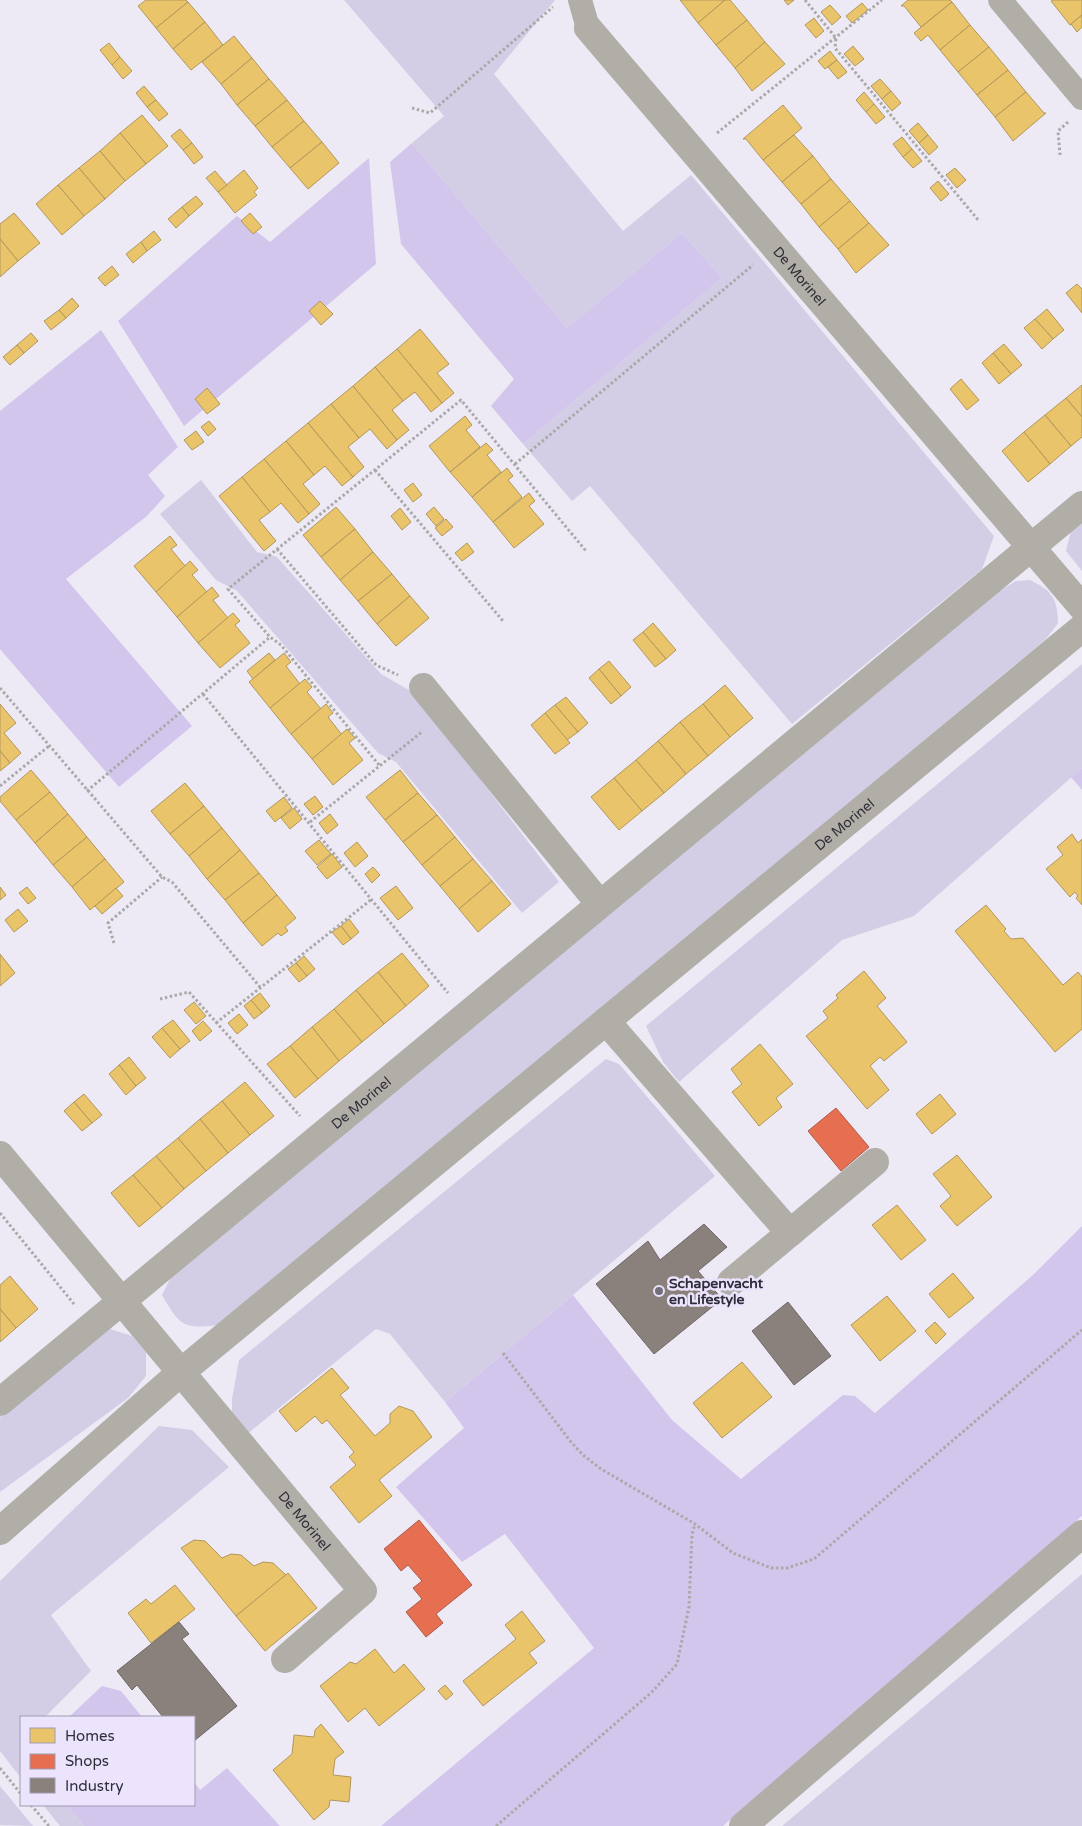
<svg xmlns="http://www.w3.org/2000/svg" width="1082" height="1826" font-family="'Varela Round',sans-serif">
<rect width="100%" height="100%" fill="#edeaf6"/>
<!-- green -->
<g fill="#d4cde6">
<path d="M344 0H555L494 74 623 231 691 175 994 536 982 569 792 724 590 486 572 501 523 444 722 278 682 233 567 328 412 143 444 116Z"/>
<path d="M201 480 257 552 277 557 381 674 414 693 559 882 522 913 396 762 378 753 237 591 216 580 160 514Z"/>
<path d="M1082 517V571L1066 551 1072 527Z"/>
<path d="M1030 580C1052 591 1057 597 1058 623L1046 639 220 1325C184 1329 180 1327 162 1295L174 1271 987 598 1016 581Z"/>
<path d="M1082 664V768L914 916 842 940 679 1082 663 1062 646 1026Z"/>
<path d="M606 1059 619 1064 715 1176 445 1402 390 1334 376 1329 246 1435 232 1418V1399L239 1360Z"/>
<path d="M110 1329 132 1336 146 1352V1376L128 1398 0 1492V1417Z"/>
<path d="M159 1426 192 1430 229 1467 51 1615 91 1671 45 1717H21V1778L0 1751V1581Z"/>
<path d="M1082 1574V1826H782Z"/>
<path d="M0 1786 33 1826 0 1825Z"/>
<path d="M43 1805H67L84 1826H60Z"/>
</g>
<!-- forest -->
<g fill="#d2c6ec">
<path d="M412 143 567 328 682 233 722 278 523 444 491 406 514 379 401 244 390 162Z"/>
<path d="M369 158 376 264 184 426 118 321 237 216 270 242Z"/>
<path d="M101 330 178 447 148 475 165 496 147 516 66 579 192 726 119 787 0 649V411Z"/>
<path d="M1082 768V790L1071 777Z"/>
<path d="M1082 1226V1516L723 1826H381L594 1648 505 1534 462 1562 396 1487 464 1428 445 1402 573 1295 672 1420 741 1479 843 1395 855 1396 875 1413 1034 1274Z"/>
<path d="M102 1686 121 1691 142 1717H69Z"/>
<path d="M227 1768 280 1826H84L67 1805H194V1782L200 1790Z"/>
</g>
<!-- homes -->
<g fill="#e9c46a" stroke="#b2975b">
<path d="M146 0H186L188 2 156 28 138 6Z"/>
<path d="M680 0H725L698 23Z"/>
<path d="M725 0H730L747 20 716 45 698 23Z"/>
<path d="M784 0H794L788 5Z"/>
<path d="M908 0H950L952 2 921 27 904 6H901Z"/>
<path d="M1053 0H1082V15L1070 25 1051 1Z"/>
<path d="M188 2 205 22 173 49 156 28Z"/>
<path d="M952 2 970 25 940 50 928 35 921 41 914 33Z"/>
<path d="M862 3 868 10 852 23 846 16Z"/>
<path d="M830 5 841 17 832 25 821 12Z"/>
<path d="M1082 15V27L1077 32 1071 24Z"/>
<path d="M814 18 824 31 816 38 805 25Z"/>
<path d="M747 20 765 42 735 68 716 45Z"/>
<path d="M205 22 223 45 191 70 173 49Z"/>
<path d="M970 25 989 47 958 72 940 50Z"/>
<path d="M234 36 252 58 221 84 202 62Z"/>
<path d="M765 42 785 64 752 91 735 68Z"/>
<path d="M109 43 120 57 112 65 100 50Z"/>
<path d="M853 46 864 59 855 66 844 54Z"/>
<path d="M989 47 1008 70 977 95 958 72Z"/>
<path d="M830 51 837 60 825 69 818 61Z"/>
<path d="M120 57 132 71 123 79 112 65Z"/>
<path d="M252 58 269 79 237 105 221 84Z"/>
<path d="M837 60 847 72 838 79 828 67Z"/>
<path d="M1008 70 1026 92 995 117 977 95Z"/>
<path d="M269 79 287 100 255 126 237 105Z"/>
<path d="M880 79 891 91 882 99 871 86Z"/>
<path d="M144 86 156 100 147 107 136 93Z"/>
<path d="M891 91 901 103 892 111 882 99Z"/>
<path d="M864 92 874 104 866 112 856 100Z"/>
<path d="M1026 92 1044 113H1046L1013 141 995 117Z"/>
<path d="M156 100 168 114 159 121 147 107Z"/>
<path d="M287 100 304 121 272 147 255 126Z"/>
<path d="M874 104 885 117 876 124 866 112Z"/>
<path d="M783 105 802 128 763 160 746 139H743Z"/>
<path d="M142 115 168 146 146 164 120 133Z"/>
<path d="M304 121 322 142 290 168 272 147Z"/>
<path d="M918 123 928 135 919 143 909 131Z"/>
<path d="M180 129 192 143 183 150 171 136Z"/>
<path d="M120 133 146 164 125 181 100 151Z"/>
<path d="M794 135 813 156 782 182 763 160Z"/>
<path d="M928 135 938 147 929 155 919 143Z"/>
<path d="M902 137 912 149 903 157 893 144Z"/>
<path d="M322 142 339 163 308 189 290 168Z"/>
<path d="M192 143 203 157 194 164 183 150Z"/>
<path d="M912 149 922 161 913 168 903 157Z"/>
<path d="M100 151 125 181 105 199 79 168Z"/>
<path d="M813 156 831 179 801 204 782 182Z"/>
<path d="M79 168 105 199 84 216 58 185Z"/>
<path d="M955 168 966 180 957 188 946 175Z"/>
<path d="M244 170 258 188 254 192 257 195 235 213 218 192Z"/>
<path d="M215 171 227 185 218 192 206 178Z"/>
<path d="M831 179 850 201 819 227 801 204Z"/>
<path d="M938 181 949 194 941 201 930 188Z"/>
<path d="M58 185 84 216 62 235 36 204Z"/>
<path d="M196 196 203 204 189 216 182 207Z"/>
<path d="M850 201 869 223 838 249 819 227Z"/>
<path d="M182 207 189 216 176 228 168 219Z"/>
<path d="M14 213 40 243 18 261 0 239V224Z"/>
<path d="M250 213 262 227 253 234 241 221Z"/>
<path d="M869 223 889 245 856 273 838 249Z"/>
<path d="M154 231 161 240 147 251 141 242Z"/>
<path d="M0 239 18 261 0 277Z"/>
<path d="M141 242 147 251 133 263 126 254Z"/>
<path d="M112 266 119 275 105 286 98 278Z"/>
<path d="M1077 284 1082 289V313L1066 293Z"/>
<path d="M72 298 79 306 66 318 59 310Z"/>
<path d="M320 301 333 314 321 325 309 311Z"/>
<path d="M1047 309 1064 330 1053 339 1035 319Z"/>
<path d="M59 310 66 318 51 330 44 321Z"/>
<path d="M1035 319 1053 339 1042 349 1024 328Z"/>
<path d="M420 329 449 364 437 373 454 393 442 403 397 349Z"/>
<path d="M31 333 38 341 24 353 17 345Z"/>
<path d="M1004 344 1022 365 1011 374 993 353Z"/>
<path d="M17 345 24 353 10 365 3 357Z"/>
<path d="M397 349 442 403 431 412 415 392 403 401 375 367Z"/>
<path d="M993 353 1011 374 999 384 982 363Z"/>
<path d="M375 367 403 401 392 410 409 430 397 440 353 386Z"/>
<path d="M961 379 979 400 967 410 950 389Z"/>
<path d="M1082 385V417L1066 398Z"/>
<path d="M353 386 397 440 387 449 370 429 359 438 331 404Z"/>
<path d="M207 388 220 404 207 414 195 399Z"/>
<path d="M1066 398 1082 417V437L1071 446 1045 415Z"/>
<path d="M331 404 359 438 348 447 364 467 353 477 308 423Z"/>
<path d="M1045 415 1071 446 1050 464 1024 432Z"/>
<path d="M465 416 472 425 466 430 480 447 450 472 429 446Z"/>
<path d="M209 421 216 429 208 436 201 427Z"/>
<path d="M308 423 353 477 342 486 325 466 314 475 286 441Z"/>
<path d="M196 431 204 442 192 450 184 440Z"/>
<path d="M1024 432 1050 464 1028 482 1002 451Z"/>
<path d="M286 441 314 475 303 484 320 504 309 514 264 459Z"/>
<path d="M486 443 493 450 487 455 501 472 472 497 450 472Z"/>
<path d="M264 459 309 514 298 523 281 503 270 512 242 477Z"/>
<path d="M507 468 513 476 508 480 522 497 493 522 472 497Z"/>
<path d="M242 477 270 512 259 520 276 541 264 551 219 496Z"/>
<path d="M413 483 422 495 413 502 404 490Z"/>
<path d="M529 493 535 501 529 506 544 524 514 548 493 522Z"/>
<path d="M336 507 355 529 321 557 303 535Z"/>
<path d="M434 507 444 519 436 526 426 514Z"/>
<path d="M400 508 411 522 402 530 391 516Z"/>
<path d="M446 519 453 527 442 536 435 528Z"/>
<path d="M355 529 373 552 340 580 321 557Z"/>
<path d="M170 536 177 545 171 549 186 567 156 592 134 566Z"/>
<path d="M467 543 474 552 462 561 455 553Z"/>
<path d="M373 552 392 574 358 601 340 580Z"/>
<path d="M190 561 198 570 192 575 207 592 177 617 156 592Z"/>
<path d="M392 574 410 596 377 624 358 601Z"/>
<path d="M212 587 219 596 213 600 228 618 198 643 177 617Z"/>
<path d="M410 596 429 618 396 646 377 624Z"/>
<path d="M233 613 240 621 235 625 250 643 220 668 198 643Z"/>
<path d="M653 623 676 650 666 659 643 632Z"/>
<path d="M643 632 666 659 655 667 633 640Z"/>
<path d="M269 653 275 660 253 679 247 671Z"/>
<path d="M284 653 291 662 286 666 300 684 270 708 249 682Z"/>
<path d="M609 661 631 687 621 696 599 669Z"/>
<path d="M599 669 621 696 611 704 589 678Z"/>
<path d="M305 679 312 687 307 692 321 709 291 734 270 708Z"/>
<path d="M725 685 753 718 730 737 703 704Z"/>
<path d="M566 697 588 723 578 732 555 705Z"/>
<path d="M0 704 16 723 4 733 21 753 10 763 0 751Z"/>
<path d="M326 704 333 713 328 717 342 735 312 759 291 734Z"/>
<path d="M703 704 730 737 708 756 680 722Z"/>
<path d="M555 705 578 732 567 740 545 713Z"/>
<path d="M545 713 570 743 555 754 531 725Z"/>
<path d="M680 722 708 756 686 774 658 741Z"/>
<path d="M347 729 355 738 349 743 363 760 333 785 312 759Z"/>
<path d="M658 741 686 774 664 793 636 760Z"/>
<path d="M0 751 10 763 0 771Z"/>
<path d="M636 760 664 793 642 811 614 778Z"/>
<path d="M31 770 50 792 16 820 0 801V797Z"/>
<path d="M400 770 418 793 385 820 366 797Z"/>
<path d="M614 778 642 811 619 830 591 797Z"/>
<path d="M185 783 204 806 170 834 151 811Z"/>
<path d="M50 792 68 814 35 843 16 820Z"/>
<path d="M418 793 437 815 403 842 385 820Z"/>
<path d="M315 796 323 807 313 815 304 804Z"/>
<path d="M284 797 292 808 275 822 266 811Z"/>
<path d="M204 806 222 828 189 856 170 834Z"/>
<path d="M294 808 302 819 290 829 281 818Z"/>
<path d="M68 814 87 837 53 865 35 843Z"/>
<path d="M330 814 338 825 327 834 319 823Z"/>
<path d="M437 815 455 837 422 865 403 842Z"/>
<path d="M222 828 240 850 207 879 189 856Z"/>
<path d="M1072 834 1078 843 1082 839V905L1076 898 1078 896 1075 892 1070 897 1046 869 1063 855 1057 847Z"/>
<path d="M87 837 105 859 72 887 53 865Z"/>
<path d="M455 837 473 859 440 886 422 865Z"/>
<path d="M319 840 331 854 317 865 305 851Z"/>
<path d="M357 842 368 856 355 867 344 853Z"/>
<path d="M240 850 259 873 225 900 207 879Z"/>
<path d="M332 854 342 867 327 879 317 867Z"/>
<path d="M105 859 124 882 90 910 72 887Z"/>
<path d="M473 859 492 881 459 909 440 886Z"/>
<path d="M373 867 380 875 372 883 365 874Z"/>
<path d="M259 873 277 895 243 923 225 900Z"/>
<path d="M492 881 511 904 478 932 459 909Z"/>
<path d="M396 886 413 908 398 920 380 898Z"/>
<path d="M0 887 6 895 0 900Z"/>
<path d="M27 887 36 898 28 904 19 893Z"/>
<path d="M116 888 123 896 102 914 95 906Z"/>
<path d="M277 895 296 918 285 927 288 931 281 936 278 933 262 946 243 923Z"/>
<path d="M986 905 1006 929 1004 931 1011 939 1023 938 1063 985 1078 972 1082 977V1029L1055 1052 955 931Z"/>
<path d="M18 909 28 921 14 932 5 920Z"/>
<path d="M349 919 359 932 351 939 341 926Z"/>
<path d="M341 926 351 939 343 945 332 932Z"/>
<path d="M402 953 429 986 406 1006 378 972Z"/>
<path d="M0 954 15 973 0 986Z"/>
<path d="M304 956 315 969 307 976 296 963Z"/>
<path d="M296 963 307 976 299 982 288 969Z"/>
<path d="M864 971 886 998 877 1006 907 1042 884 1061 880 1057 870 1066 889 1090 867 1109 806 1036 828 1018 823 1011 838 998 836 995Z"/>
<path d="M378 972 406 1006 384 1024 356 990Z"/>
<path d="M356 990 384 1024 362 1042 334 1009Z"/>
<path d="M260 993 270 1006 262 1013 251 1000Z"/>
<path d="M251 1000 262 1013 254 1019 244 1006Z"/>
<path d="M194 1002 206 1016 196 1024 184 1010Z"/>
<path d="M334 1009 362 1042 339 1061 312 1027Z"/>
<path d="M239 1014 248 1025 237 1034 228 1023Z"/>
<path d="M173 1020 190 1041 180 1049 162 1028Z"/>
<path d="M203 1021 212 1031 200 1041 192 1031Z"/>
<path d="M312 1027 339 1061 318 1079 290 1046Z"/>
<path d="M162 1028 180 1049 170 1058 152 1037Z"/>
<path d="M760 1044 793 1084 776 1098 782 1107 759 1126 732 1092 742 1084 731 1069Z"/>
<path d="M290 1046 318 1079 295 1098 267 1064Z"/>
<path d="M129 1057 146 1078 136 1086 119 1065Z"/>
<path d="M119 1065 136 1086 126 1095 109 1074Z"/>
<path d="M245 1082 274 1116 250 1135 222 1101Z"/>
<path d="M84 1094 102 1115 92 1123 74 1102Z"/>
<path d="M940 1094 956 1114 932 1134 916 1114Z"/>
<path d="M222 1101 250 1135 228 1153 200 1119Z"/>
<path d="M74 1102 92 1123 82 1131 64 1111Z"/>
<path d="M200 1119 228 1153 206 1171 178 1138Z"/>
<path d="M178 1138 206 1171 184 1189 156 1156Z"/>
<path d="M957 1155 992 1197 957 1226 940 1206 951 1196 933 1174Z"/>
<path d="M156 1156 184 1189 162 1208 133 1175Z"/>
<path d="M133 1175 162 1208 139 1227 111 1193Z"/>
<path d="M897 1205 926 1240 901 1260 872 1225Z"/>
<path d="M953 1273 974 1298 949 1318 929 1294Z"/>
<path d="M10 1276 38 1309 16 1328 0 1309V1285Z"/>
<path d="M887 1296 916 1331 880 1361 851 1325Z"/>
<path d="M0 1309 16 1328 0 1342Z"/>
<path d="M935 1322 946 1334 936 1344 925 1331Z"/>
<path d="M742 1362 772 1397 722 1438 693 1403Z"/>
<path d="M332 1368 349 1388 340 1395 375 1436 390 1423V1414L399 1406 413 1411 432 1437 379 1480 392 1496 359 1523 330 1487 356 1465 349 1457 354 1452 327 1420 322 1424 315 1416 296 1432 279 1411Z"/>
<path d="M194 1540 205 1541 222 1558 231 1554 241 1555 254 1566 263 1562 273 1563 286 1575 236 1616 181 1548Z"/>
<path d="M288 1573 317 1608 265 1651 236 1616Z"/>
<path d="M175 1585 195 1609 151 1643 128 1613 146 1599 151 1604Z"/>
<path d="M522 1611 545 1641 529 1653 537 1663 483 1706 463 1681 516 1639 505 1625Z"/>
<path d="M375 1649 394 1673 404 1664 425 1689 379 1726 365 1708 348 1722 320 1686 350 1662 356 1664Z"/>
<path d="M445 1685 453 1694 446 1700 438 1691Z"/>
<path d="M321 1724 344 1752 335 1759 333 1775 351 1777 349 1802 330 1800 329 1807 314 1820 273 1770 292 1754 294 1735 314 1737 315 1730Z"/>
</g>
<!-- shops -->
<g fill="#e76f51" stroke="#b05b4a">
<path d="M836 1108 869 1147 841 1171 808 1131Z"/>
<path d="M419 1520 472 1585 436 1614 443 1623 426 1637 406 1612 422 1599 413 1588 422 1581 408 1565 401 1571 384 1549Z"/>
</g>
<!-- industry -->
<g fill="#8a817c" stroke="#6f6868">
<path d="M704 1224 727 1247 698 1271 722 1299 654 1354 596 1284 648 1241 660 1260Z"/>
<path d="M788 1302 831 1356 794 1385 752 1331Z"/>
<path d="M179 1622 189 1634 182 1639 237 1706 194 1741V1717H163L137 1685 132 1690 117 1671Z"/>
</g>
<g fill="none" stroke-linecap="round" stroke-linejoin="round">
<!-- path -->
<g stroke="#aaa9a8" stroke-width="3" stroke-dasharray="2.5 2.5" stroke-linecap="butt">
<path d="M805 0 836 38 835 48 979 221"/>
<path d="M412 108 430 113 553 7"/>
<path d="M717 133 882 0"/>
<path d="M1060 155 1058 131 1068 122"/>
<path d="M515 464 753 265"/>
<path d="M375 470 503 621"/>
<path d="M277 549 376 665 398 675"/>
<path d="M0 688 162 877 172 882 260 987"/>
<path d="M203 694 448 993"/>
<path d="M379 765 281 645 270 637 228 589 461 400 586 551"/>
<path d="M0 786 49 746"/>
<path d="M87 791 270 637"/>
<path d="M310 822 423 731"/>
<path d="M114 943 108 923 162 877"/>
<path d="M160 999 189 992 300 1116"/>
<path d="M216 1023 372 899"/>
<path d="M0 1213 74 1304"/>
<path d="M503 1353 571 1442 583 1455 601 1469 695 1524 733 1553 771 1568H787L814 1559 1082 1330"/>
<path d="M0 1768 21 1794"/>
<path d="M31 1805 49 1826"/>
<path d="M496 1826 652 1692 677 1664 689 1607 692 1534 695 1524"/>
</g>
<!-- pedestrian -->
<g stroke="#b1aea8" stroke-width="24">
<path d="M580 0 588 28"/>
<path d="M1000 0 1082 98"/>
</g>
<!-- minor -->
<g stroke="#b1aea8" stroke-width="28">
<path id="s1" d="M588 28 1082 607"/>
<path d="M423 687 599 903"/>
<path d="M606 1021 790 1233"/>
<path id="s2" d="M0 1155 363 1591 285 1659"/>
<path d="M731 1282 875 1162"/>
<path id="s3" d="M0 1402 1082 505"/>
<path id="s4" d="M0 1531 180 1373 1082 628"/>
<path d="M743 1826 1082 1534"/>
</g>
</g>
<!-- markers -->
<circle fill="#726f7a" stroke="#ebe4fc" stroke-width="2" cx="659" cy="1291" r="5"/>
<g text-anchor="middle" stroke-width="5" stroke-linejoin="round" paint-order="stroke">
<!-- street labels -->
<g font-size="14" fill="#302d38" stroke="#ebe4fc">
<text dy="5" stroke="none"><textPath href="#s1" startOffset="326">De Morinel</textPath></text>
<text dy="5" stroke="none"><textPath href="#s4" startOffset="1101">De Morinel</textPath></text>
<text dy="5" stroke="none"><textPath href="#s3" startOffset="469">De Morinel</textPath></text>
<text dy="5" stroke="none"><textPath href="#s2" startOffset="476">De Morinel</textPath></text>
</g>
<!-- poi labels -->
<g font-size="14" font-weight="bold" fill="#302d38" stroke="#ebe4fc" text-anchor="start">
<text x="669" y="1288">Schapenvacht<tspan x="669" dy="16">en Lifestyle</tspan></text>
</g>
</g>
<!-- legend -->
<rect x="20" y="1716" width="175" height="90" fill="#ebe4fc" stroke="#a09bae"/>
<rect x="30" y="1728" width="25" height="15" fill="#e9c46a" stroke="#a09bae"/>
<text x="65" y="1741" font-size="15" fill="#302d38">Homes</text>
<rect x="30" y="1754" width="25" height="15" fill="#e76f51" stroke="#a09bae"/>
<text x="65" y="1766" font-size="15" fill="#302d38">Shops</text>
<rect x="30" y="1778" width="25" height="15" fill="#8a817c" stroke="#a09bae"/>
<text x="65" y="1791" font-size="15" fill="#302d38">Industry</text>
</svg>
